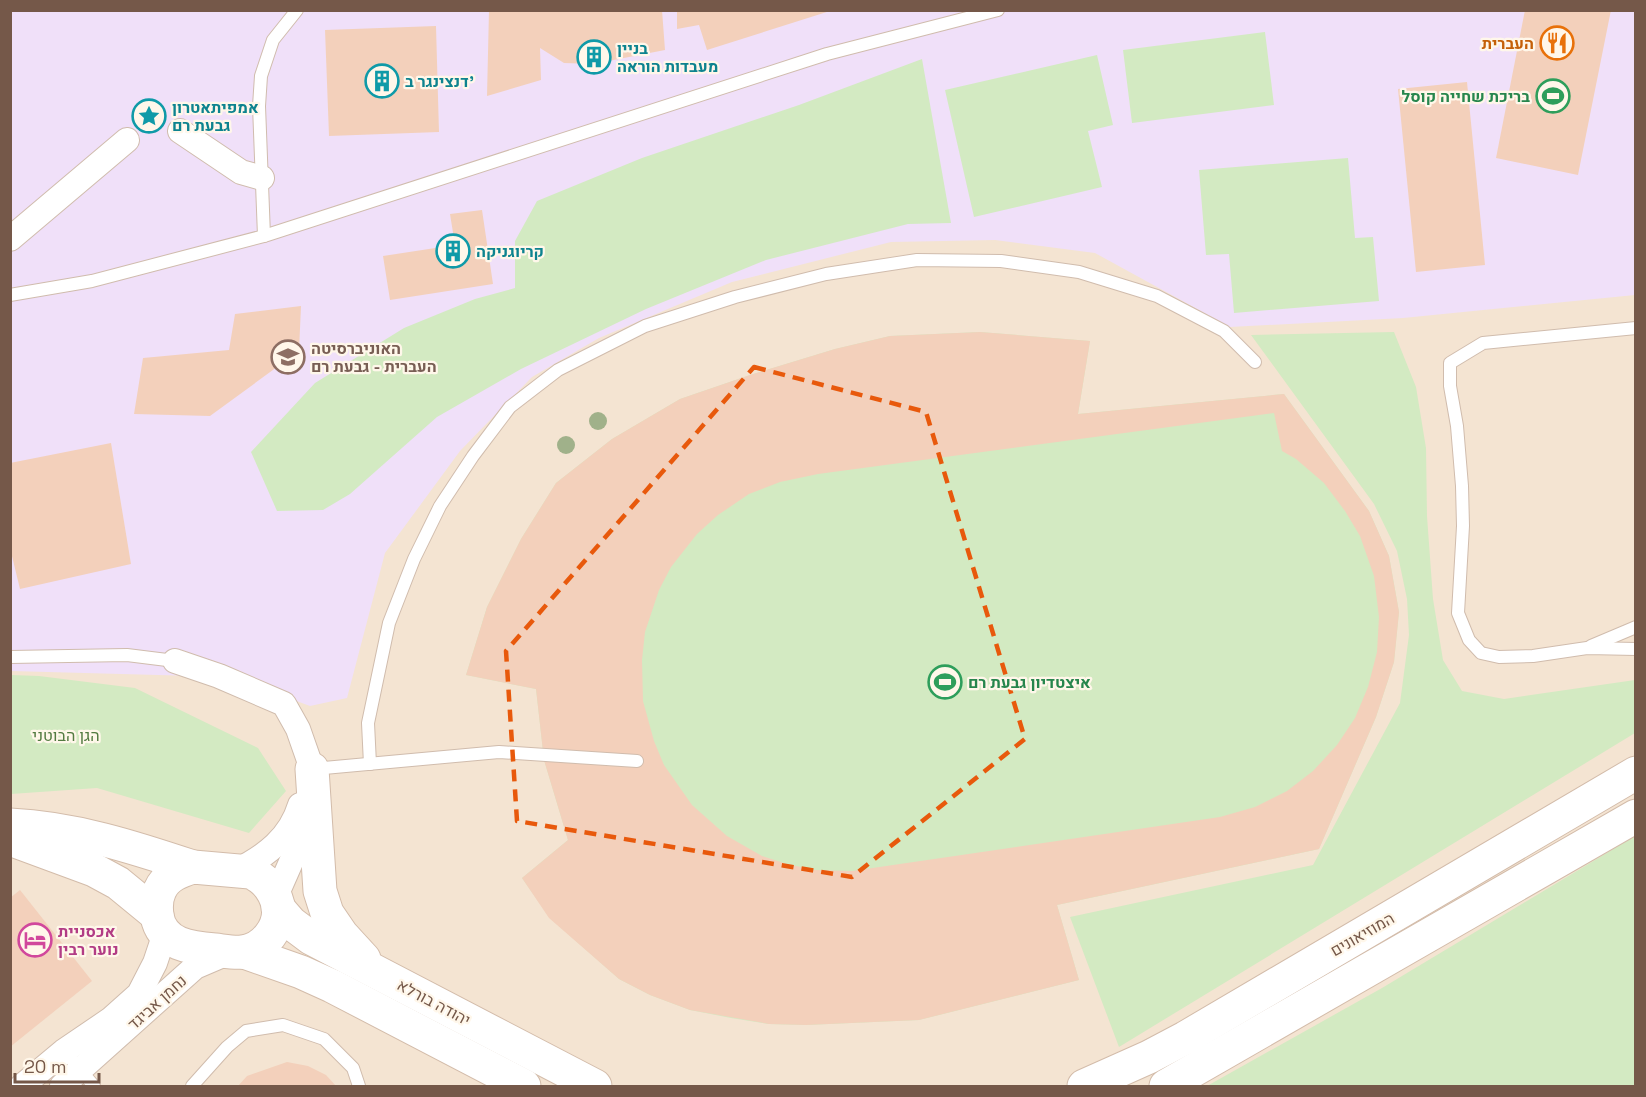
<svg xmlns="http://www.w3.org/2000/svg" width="1646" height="1097" font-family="'Space Grotesk',Heebo,sans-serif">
<rect width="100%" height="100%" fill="#fdf3e4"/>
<!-- residential -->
<rect fill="#f4e4d2" x="11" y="11" width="1624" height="1075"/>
<!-- education -->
<path fill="#f0e0f9" d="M11 11H1635V295L1403 318 1230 327 1095 253 995 240 891 242 732 282 599 338 532 377 460 451 385 553 347 698 310 706 232 677 11 671Z"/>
<!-- green -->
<g fill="#d3eac2">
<path d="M1265 32 1274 105 1132 123 1123 50Z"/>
<path d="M1097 55 1113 125 1088 131 1102 187 974 217 945 90Z"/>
<path d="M922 59 951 223 908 224 766 260 646 309 521 369 437 417 350 494 323 510 277 511 251 452 315 383 404 328 475 299 515 288V241L537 201 642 158 799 105Z"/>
<path d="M1348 158 1355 238 1373 237 1379 301 1234 313 1229 254 1206 255 1199 170Z"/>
<path d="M980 332 1090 341 1078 414 1284 394 1369 511 1389 556 1399 612 1394 662 1376 717 1319 849 1057 905 1079 980 919 1020 806 1025 769 1024 731 1018 690 1010 650 995 619 979 550 918 522 878 568 840 544 760 536 689 466 675 487 607 521 539 556 483 612 439 680 399 753 374 835 349 890 336Z"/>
<path d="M1394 332 1416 387 1426 448 1427 516 1433 599 1443 660 1462 691 1504 699 1635 680V733L1119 1047 1070 917 1313 865 1400 703 1409 635 1407 599 1397 551 1374 504 1251 335Z"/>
<path d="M11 675 39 676 135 688 258 748 286 791 249 833 97 788 11 794Z"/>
<path d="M1635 836V1086H1207L1382 988Z"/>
</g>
<!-- building -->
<g fill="#f3d0bb" fill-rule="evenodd">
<path d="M489 10H662L665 50 593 64 564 63 540 48 541 80 487 96Z"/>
<path d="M677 10H830V11L707 50 699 25 677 29Z"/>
<path d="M1525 10H1611L1578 175 1496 158Z"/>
<path d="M436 26 439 132 329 136 325 30Z"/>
<path d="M1467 82 1485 265 1416 272 1398 89Z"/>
<path d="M482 210 493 284 390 300 383 256 455 245 450 214Z"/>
<path d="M301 306 299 351 210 416 134 414 143 358 229 350 235 314Z"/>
<path d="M980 332 1090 341 1078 414 1284 394 1369 511 1389 556 1399 612 1394 662 1376 717 1319 849 1057 905 1079 980 919 1020 806 1025 769 1024 690 1010 650 995 619 979 549 918 522 878 568 840 544 760 536 689 466 675 487 607 521 539 556 483 612 439 680 399 753 374 835 349 890 336ZM1274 413 1282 451 1296 459 1324 483 1345 511 1360 536 1374 576 1379 617 1377 652 1368 687 1355 718 1337 745 1313 771 1287 791 1255 807 1220 817 852 871 815 870 787 864 762 856 727 836 692 805 664 765 654 741 643 701 642 660 645 632 659 590 671 567 697 534 718 515 749 494 780 482 818 474Z"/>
<path d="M111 443 131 564 20 589 10 548V463Z"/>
<path d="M20 890 92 981 10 1047V898Z"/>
<path d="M287 1062 308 1066 326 1075 336 1086H238L247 1076Z"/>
</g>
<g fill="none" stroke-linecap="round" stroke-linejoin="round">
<defs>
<g id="lane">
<path d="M264 236 259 106 261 76 273 40 297 10"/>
<path d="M10 295 92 281 264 236 827 54 998 10"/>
<path d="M1636 328 1483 343 1450 363V386L1457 426 1462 486 1463 526 1458 613 1469 640 1481 653 1499 657 1533 656 1587 648 1636 649"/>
<path d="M1591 646 1636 627"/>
<path d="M10 657 127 655 175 661"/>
<path d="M370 764 368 723 389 623 414 559 440 506 473 456 510 407 558 370 645 326 735 297 826 274 917 260 1001 261 1079 272 1157 296 1224 331 1255 362"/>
<path d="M313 769 499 752 637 761"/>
<path d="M64 1051 94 1086"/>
<path d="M192 1086 227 1047 246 1031 283 1025 324 1039 353 1068 359 1086"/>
</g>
<g id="street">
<path d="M180 131 241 172 262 178"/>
<path d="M10 239 127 140"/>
<path d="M175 661 219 676 284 704 298 729 312 769V794L306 828 276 896"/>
<path d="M236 871C266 856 290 838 300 805"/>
<path d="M22 1086 64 1051 111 1019 139 994 155 963 165 933"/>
<path d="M62 1086 195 967 230 952"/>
</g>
<g id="secondary">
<path d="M312 769 320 891 327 913 342 935 364 959"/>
<path d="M10 825C74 828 133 847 193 867"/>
<path d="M10 839 94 870 118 883 157 915"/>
<path d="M193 867 250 872C265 878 274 889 278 905 282 927 264 949 243 952 234 953 224 951 215 950 191 948 162 945 157 916 156 908 156 898 160 890 166 876 180 871 193 867Z"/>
<path d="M278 908 291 923 311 938 595 1086"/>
<path d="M244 952 301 972 332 986 524 1086"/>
<path d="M1084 1086 1149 1057 1185 1038 1636 773"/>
<path d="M1166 1086 1636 816"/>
</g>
</defs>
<!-- lane casing -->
<use href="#lane" stroke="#d0bcad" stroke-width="14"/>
<!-- street casing -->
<use href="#street" stroke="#d0bcad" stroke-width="26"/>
<!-- secondary casing -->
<use href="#secondary" stroke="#d3bcaa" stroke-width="35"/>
<!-- lane -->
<use href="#lane" stroke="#fff" stroke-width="12"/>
<!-- street -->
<use href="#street" stroke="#fff" stroke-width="24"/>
<!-- secondary -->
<use href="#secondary" stroke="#fff" stroke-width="33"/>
</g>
<!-- trees -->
<g fill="#a0b18a">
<circle cx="598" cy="421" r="9"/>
<circle cx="566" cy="445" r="9"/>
</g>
<!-- marked area -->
<path fill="none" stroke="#e8590c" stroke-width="4.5" stroke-dasharray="12 8" stroke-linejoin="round" d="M754 367 926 412 1025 739 852 877 517 821 506 651Z"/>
<!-- icons -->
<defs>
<symbol id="restaurant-ring" viewBox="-11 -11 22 22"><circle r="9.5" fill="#fff7ea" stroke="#e8710a" stroke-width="1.5"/><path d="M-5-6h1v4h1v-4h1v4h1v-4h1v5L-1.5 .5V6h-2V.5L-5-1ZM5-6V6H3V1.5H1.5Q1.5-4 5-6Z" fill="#e8710a"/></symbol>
<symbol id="building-ring" viewBox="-11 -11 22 22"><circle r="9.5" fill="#fff7ea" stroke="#0f9aa8" stroke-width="1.5"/><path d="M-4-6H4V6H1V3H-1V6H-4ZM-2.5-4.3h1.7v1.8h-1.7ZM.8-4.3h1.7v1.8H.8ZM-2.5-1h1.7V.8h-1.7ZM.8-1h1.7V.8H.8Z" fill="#0f9aa8"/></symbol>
<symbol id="stadium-ring" viewBox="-11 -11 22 22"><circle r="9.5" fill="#fff7ea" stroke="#2e9e5b" stroke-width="1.5"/><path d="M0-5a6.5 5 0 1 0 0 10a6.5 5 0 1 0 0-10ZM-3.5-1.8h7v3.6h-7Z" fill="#2e9e5b"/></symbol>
<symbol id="sight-ring" viewBox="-11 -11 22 22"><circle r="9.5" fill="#fff7ea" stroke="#0f9aa8" stroke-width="1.5"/><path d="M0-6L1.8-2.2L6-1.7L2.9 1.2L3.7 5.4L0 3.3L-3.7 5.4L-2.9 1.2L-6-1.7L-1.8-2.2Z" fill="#0f9aa8"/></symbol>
<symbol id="university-ring" viewBox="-11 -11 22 22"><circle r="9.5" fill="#fff7ea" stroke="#8d6e63" stroke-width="1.5"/><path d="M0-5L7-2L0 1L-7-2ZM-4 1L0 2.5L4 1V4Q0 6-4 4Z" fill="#8d6e63"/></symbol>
<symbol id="hotel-ring" viewBox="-11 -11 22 22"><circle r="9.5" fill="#fff7ea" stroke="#d1479c" stroke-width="1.5"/><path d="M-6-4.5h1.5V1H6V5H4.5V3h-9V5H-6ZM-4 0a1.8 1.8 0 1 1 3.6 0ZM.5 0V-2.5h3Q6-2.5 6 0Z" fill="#d1479c"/></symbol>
</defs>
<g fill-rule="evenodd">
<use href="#restaurant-ring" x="1538" y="24" width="38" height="38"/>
<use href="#building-ring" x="575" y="38" width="38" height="38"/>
<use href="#building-ring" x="363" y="62" width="38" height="38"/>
<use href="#stadium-ring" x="1534" y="77" width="38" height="38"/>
<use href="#sight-ring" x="130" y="97" width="38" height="38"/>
<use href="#building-ring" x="434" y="232" width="38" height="38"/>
<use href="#university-ring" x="269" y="338" width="38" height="38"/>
<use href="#stadium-ring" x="926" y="663" width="38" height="38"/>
<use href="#hotel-ring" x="16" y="921" width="38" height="38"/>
</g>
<g text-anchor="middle" stroke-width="4.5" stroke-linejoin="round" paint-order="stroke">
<!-- food labels -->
<g font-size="16" font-weight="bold" fill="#c56008" stroke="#fff7ea" text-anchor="end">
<text x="1534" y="49">העברית</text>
</g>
<!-- culture labels -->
<g font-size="16" font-weight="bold" fill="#0d838f" stroke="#fff7ea" text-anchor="start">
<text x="617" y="54">בניין<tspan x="617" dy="18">מעבדות הוראה</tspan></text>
<text x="405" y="87">דנצינגר ב'</text>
<text x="172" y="113">אמפיתאטרון<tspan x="172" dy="18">גבעת רם</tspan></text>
<text x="476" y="257">קריוגניקה</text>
</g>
<!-- leisure labels -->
<g font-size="16" font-weight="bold" fill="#27864d" stroke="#fff7ea" text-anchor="end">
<text x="1530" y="102">בריכת שחייה קוסל</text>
<text x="968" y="688" text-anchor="start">איצטדיון גבעת רם</text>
</g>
<!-- education labels -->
<g font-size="16" font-weight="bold" fill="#785e54" stroke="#fff7ea" text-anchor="start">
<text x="311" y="354">האוניברסיטה<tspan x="311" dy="18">העברית - גבעת רם</tspan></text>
</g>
<!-- park labels -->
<g font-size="16" fill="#537b41" stroke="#fff7ea">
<text x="66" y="741">הגן הבוטני</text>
</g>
<!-- hotel labels -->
<g font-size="16" font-weight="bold" fill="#b23c85" stroke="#fff7ea" text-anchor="start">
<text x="58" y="937">אכסניית<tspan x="58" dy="18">נוער רבין</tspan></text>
</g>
<!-- street labels -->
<g font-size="16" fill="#755849" stroke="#fff7ea">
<text transform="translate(1362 934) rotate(-30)" y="6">המוזיאונים</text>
<text transform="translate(157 1002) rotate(-42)" y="6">נחמן אביגד</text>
<text transform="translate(434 1002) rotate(28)" y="6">יהודה בורלא</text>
</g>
</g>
<!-- border -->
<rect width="1646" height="1097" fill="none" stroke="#755849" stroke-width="24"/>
<!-- scale -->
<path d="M15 1073v9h84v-9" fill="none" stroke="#755849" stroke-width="3"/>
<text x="24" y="1073" font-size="18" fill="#755849" stroke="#fff7ea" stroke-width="4.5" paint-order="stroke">20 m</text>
</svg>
